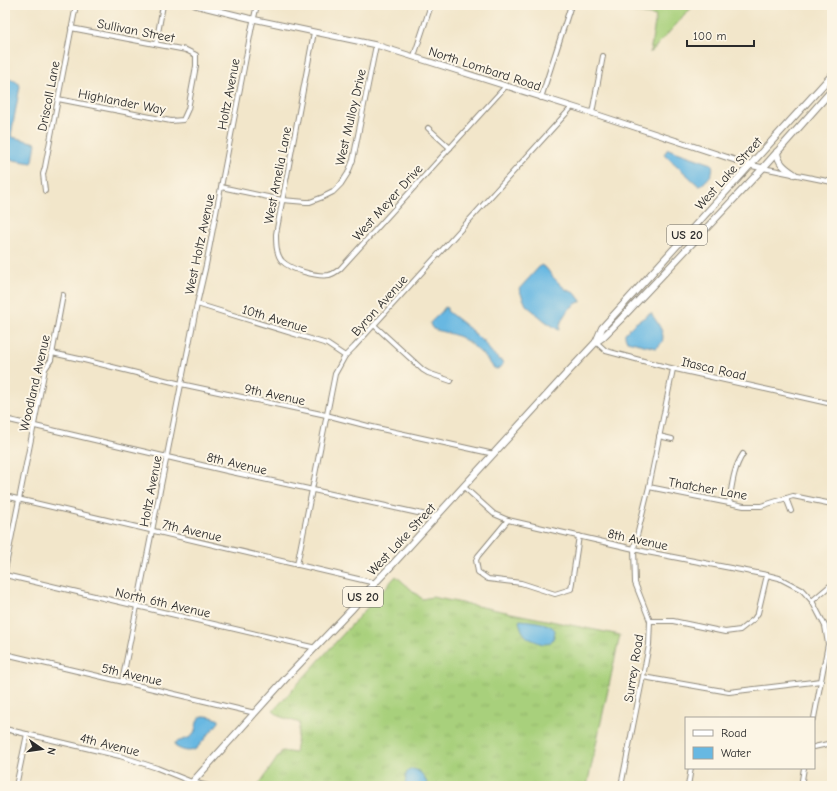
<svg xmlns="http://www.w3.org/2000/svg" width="837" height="791" font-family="'Comic Neue',sans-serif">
<defs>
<pattern id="grass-tufts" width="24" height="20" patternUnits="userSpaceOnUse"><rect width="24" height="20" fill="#a8d07b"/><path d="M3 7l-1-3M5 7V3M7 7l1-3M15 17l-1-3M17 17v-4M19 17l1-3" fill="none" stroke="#91b36a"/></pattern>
</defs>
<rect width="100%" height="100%" fill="#fcf5e5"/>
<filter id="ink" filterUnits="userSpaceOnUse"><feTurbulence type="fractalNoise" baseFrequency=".025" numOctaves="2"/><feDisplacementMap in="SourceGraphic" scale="8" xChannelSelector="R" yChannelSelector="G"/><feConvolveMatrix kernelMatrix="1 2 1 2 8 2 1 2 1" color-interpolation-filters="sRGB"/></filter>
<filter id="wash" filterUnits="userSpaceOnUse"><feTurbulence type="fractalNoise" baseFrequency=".012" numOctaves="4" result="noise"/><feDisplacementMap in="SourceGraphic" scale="16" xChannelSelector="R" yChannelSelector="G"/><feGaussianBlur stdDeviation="0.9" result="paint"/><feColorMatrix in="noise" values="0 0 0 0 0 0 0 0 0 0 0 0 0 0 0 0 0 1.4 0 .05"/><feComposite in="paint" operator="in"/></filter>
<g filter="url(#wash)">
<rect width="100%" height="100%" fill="#f2e6ca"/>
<!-- grass -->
<path fill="url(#grass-tufts)" stroke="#6a7e53" d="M396 576 422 599 432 597 620 635 587 786H258L282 751 295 753 300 723 281 717 273 711Z"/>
<!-- park -->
<path fill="#a8d07b" stroke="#6a7e53" d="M609 5H694L650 53 656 16 608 7Z"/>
<!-- water -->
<g fill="#67b8e2" stroke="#497286">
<path d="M5 78C11 80 17 80 20 86L11 135 12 137 36 143 33 161 32 163 7 159H5Z"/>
<path d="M668 149 712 164C715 174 707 180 700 186H699L664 154Z"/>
<path d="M541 265 547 269 552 276 562 286 567 290 575 293 581 301V302H579C568 308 561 317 559 330L557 329 545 321 526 305 519 289Z"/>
<path d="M445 307 447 308V311L470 329 482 341 484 340V342C489 350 496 358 504 363L499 368 497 369 494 368C485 356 473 344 460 337 451 333 442 332 433 329L431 326 430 323C435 317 441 314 445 307Z"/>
<path d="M651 313C658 324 671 339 656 348L627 341 625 336V333L634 324Z"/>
<path d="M520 620C529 621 550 622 555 630 554 644 547 647 535 641 532 640 528 638 526 636 522 632 520 626 519 621Z"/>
<path d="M203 716C208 716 214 717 219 720V722L197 748C191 753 183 751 176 747L175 745V743C180 740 189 739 193 735 198 729 194 719 203 716Z"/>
<path d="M413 769C422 771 425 778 428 786H404C408 778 402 772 413 769Z"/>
</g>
</g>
<g filter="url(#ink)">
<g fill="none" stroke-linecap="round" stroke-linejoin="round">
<defs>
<g id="minor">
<path d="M314 32 276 234C276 243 276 254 282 261 291 270 317 277 329 275 333 274 336 272 340 269L506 86"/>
<path d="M156 44 163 5"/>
<path d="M414 56 431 5"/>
<path d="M541 98 571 5"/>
<path d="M58 99 171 121 183 120 188 109 196 66V55L186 50 71 28"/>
<path d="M592 113 603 56"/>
<path d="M428 128 450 148"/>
<path d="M763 168 832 182"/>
<path d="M221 187 282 200 306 202H310L323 197 333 192 341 184 348 173 353 160 376 45"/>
<path d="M45 191 43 174 45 167 76 5"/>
<path d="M197 304 327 344 345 356"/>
<path d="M374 325 423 370 428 373 451 381"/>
<path d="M596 342 606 351 662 366 832 404"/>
<path d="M52 353 84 360 181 384 326 415 368 426 494 454"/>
<path d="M5 419 227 471 436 517"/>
<path d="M659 436 672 439"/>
<path d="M464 487 494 514 508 520 647 552 767 575 779 578 802 590 812 601 825 626 828 644 814 718"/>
<path d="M649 487 744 506H761L793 496 832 504"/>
<path d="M5 496 375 583"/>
<path d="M786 498 791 511"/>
<path d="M729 503C732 486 733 469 743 454"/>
<path d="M508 520 478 556 476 560 478 572 488 579 521 583 555 594 571 589 579 536"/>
<path d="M297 565 335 374 345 356 354 347 572 107"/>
<path d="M5 570 45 369 51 360 63 295"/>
<path d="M5 575 316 648"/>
<path d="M812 601 832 584"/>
<path d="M650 621H673L725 632 740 630 754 619 758 613 767 575"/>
<path d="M5 654 255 713"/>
<path d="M643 677 729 692 821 681"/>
<path d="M122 682 197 304 206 265 252 26 257 5"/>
<path d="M5 729 120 756 157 768 192 782 208 786"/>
<path d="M814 747 832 743"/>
<path d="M16 786 27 734"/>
<path d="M621 786 645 666 649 645 650 621 635 583 634 548 649 487 673 369"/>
<path d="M688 786 691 768"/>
<path d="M801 786 804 768"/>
</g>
<path id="tertiary" d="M195 5 248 18 376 45 592 113 750 165 763 168"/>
<g id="primary">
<path d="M777 152C778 163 785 168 794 174"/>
<path d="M596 342 602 328 832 75"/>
<path d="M189 786 287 677 351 610 375 583 393 564 567 373 596 342 603 337 620 320 763 168 832 90"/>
</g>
</defs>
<!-- minor casing -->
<use href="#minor" stroke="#8e887a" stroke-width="6"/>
<!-- tertiary casing -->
<use href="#tertiary" stroke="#8e887a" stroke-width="7"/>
<!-- primary casing -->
<use href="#primary" stroke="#8e887a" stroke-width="8"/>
<!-- minor -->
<use href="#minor" stroke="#fff" stroke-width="4"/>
<!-- tertiary -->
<use href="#tertiary" stroke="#fff" stroke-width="5"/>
<!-- primary -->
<use href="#primary" stroke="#fff" stroke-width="6"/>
</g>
</g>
<g text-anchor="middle" stroke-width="4" stroke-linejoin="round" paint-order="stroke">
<!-- shield labels -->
<g fill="#fcf5e5" stroke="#6a6863" stroke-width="1">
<rect x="667" y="225" width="40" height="20" rx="3"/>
<rect x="343" y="587" width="40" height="20" rx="3"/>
</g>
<g font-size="12" font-weight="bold" fill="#2b2b2b">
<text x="687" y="239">US 20</text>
<text x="363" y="601">US 20</text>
</g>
<!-- street labels -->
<g font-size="13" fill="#2b2b2b" stroke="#fcf5e5">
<text transform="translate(136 30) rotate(11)" y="5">Sullivan Street</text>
<text transform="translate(485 68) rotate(18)" y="5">North Lombard Road</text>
<text transform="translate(228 94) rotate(-79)" y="5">Holtz Avenue</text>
<text transform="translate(48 96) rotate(-79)" y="5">Driscoll Lane</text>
<text transform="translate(122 101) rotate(11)" y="5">Highlander Way</text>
<text transform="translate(350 117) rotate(-77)" y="5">West Mulloy Drive</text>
<text transform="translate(728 173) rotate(-48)" y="5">West Lake Street</text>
<text transform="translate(277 175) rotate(-79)" y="5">West Amelia Lane</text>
<text transform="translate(387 202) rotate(-48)" y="5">West Meyer Drive</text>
<text transform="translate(199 244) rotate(-78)" y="5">West Holtz Avenue</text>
<text transform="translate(379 305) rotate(-48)" y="5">Byron Avenue</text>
<text transform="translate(275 318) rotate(17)" y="5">10th Avenue</text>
<text transform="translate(714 368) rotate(13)" y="5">Itasca Road</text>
<text transform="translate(34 383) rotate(-77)" y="5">Woodland Avenue</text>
<text transform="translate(275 394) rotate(12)" y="5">9th Avenue</text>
<text transform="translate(237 463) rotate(13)" y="5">8th Avenue</text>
<text transform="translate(708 488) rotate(10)" y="5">Thatcher Lane</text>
<text transform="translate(150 491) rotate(-79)" y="5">Holtz Avenue</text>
<text transform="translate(192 530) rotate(13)" y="5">7th Avenue</text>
<text transform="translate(401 539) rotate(-47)" y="5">West Lake Street</text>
<text transform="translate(638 539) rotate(12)" y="5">8th Avenue</text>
<text transform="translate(163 602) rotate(13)" y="5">North 6th Avenue</text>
<text transform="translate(633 668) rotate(-81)" y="5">Surrey Road</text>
<text transform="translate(132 674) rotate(13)" y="5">5th Avenue</text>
<text transform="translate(110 744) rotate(14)" y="5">4th Avenue</text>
</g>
</g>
<!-- margin -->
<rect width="837" height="791" fill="none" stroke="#fcf5e5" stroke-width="20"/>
<!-- legend -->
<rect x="685" y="717" width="130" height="52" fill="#fcf5e5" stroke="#a8a49b"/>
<rect x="693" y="730" width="20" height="6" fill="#ffffff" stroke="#a8a49b"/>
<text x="721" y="737" font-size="12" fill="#2b2b2b">Road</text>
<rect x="693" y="747" width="20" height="12" fill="#67b8e2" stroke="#a8a49b"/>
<text x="721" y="757" font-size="12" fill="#2b2b2b">Water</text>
<!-- north arrow -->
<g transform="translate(42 749) rotate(103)" stroke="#fcf5e5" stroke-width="3" paint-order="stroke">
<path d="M0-3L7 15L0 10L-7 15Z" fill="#2b2b2b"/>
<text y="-6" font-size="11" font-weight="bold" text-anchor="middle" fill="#2b2b2b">N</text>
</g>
<!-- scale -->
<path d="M687 40v6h67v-6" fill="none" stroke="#2b2b2b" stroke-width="2"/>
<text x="693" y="40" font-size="12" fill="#2b2b2b" stroke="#fcf5e5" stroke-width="3" paint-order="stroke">100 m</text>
</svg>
